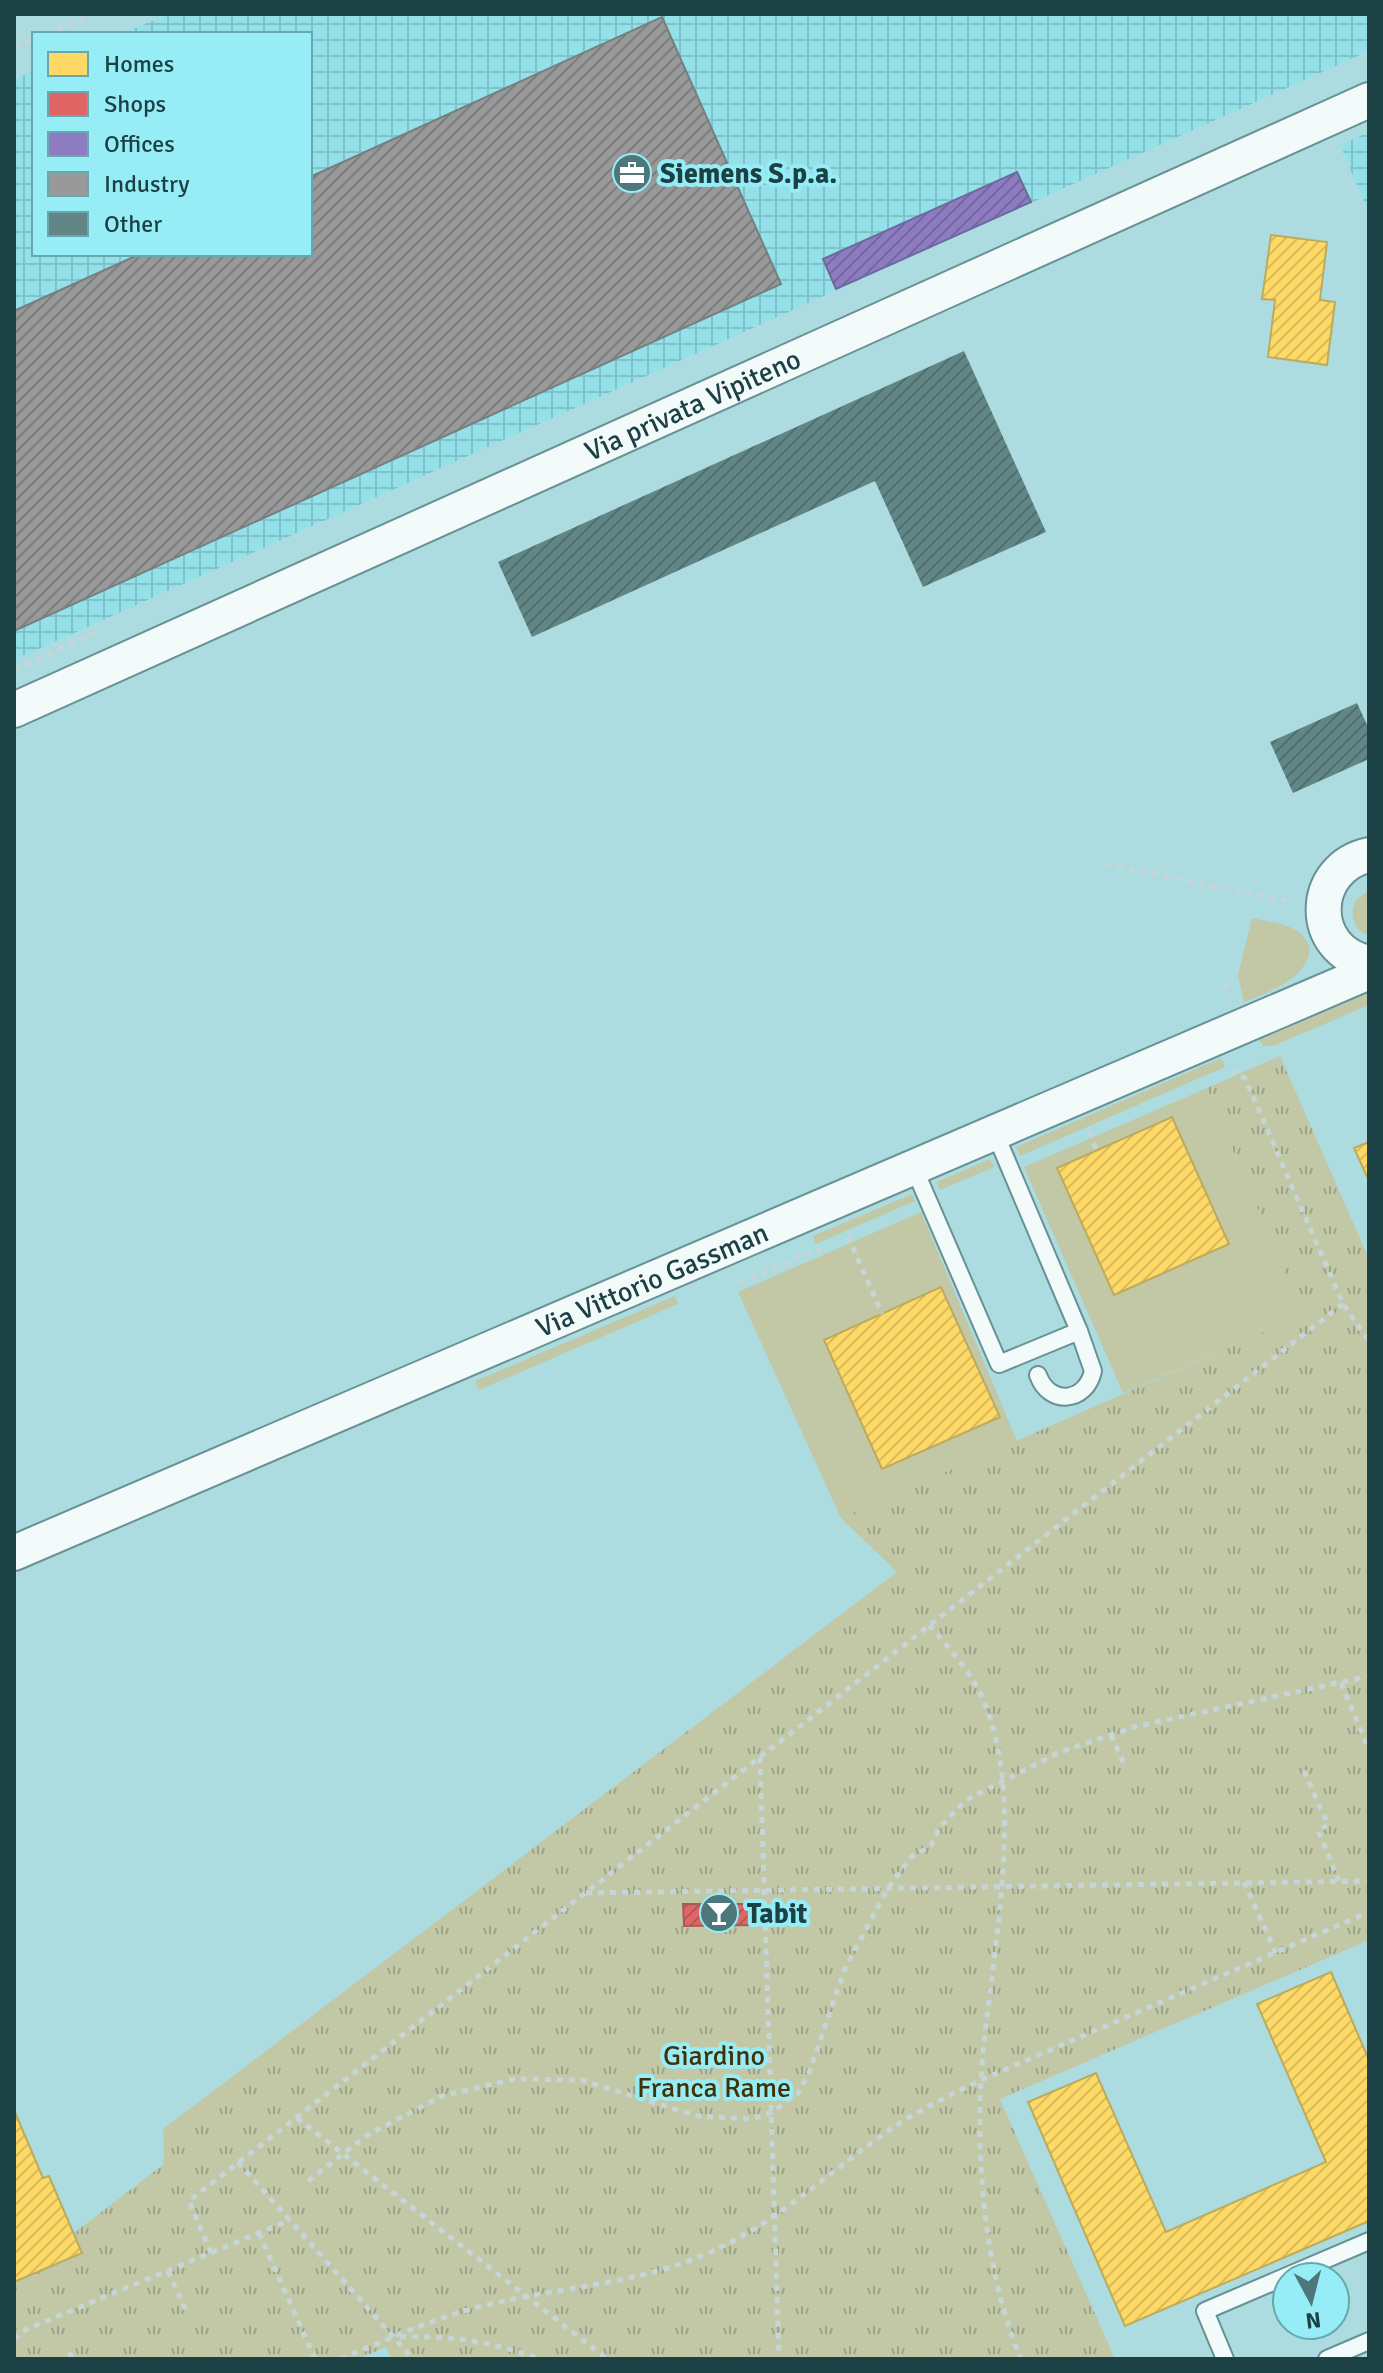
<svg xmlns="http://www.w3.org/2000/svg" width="1383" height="2373" font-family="Signika,sans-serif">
<defs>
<pattern id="industrial-grid" width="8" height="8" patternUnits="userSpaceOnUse" patternTransform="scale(2)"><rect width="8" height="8" fill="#95e1e9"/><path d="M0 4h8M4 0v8" fill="none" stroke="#80c2c9"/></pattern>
<pattern id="park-tufts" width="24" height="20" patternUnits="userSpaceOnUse" patternTransform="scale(2)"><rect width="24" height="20" fill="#c2c7a6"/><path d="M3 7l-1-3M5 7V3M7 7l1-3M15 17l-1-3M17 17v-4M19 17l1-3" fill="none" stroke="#9da389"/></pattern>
<pattern id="homes-hatch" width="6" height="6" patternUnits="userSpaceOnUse" patternTransform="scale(2)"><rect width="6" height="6" fill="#ffd966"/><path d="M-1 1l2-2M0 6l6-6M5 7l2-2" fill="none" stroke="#dabb5a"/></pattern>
<pattern id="shops-hatch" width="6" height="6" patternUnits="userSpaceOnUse" patternTransform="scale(2)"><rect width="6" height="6" fill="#e06666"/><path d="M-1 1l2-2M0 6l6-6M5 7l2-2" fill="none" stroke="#b55656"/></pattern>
<pattern id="offices-hatch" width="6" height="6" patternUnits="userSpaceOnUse" patternTransform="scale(2)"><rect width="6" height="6" fill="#8e7cc3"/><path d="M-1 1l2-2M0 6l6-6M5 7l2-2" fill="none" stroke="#7367a0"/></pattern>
<pattern id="industry-hatch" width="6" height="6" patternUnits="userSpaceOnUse" patternTransform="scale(2)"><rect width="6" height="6" fill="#999"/><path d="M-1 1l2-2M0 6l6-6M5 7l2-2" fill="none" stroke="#7c7e7f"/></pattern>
<pattern id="building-hatch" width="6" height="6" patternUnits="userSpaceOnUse" patternTransform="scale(2)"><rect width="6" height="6" fill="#628586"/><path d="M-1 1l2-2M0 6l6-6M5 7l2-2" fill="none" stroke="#506e6f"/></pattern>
</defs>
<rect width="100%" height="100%" fill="#acdce0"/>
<!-- industrial -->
<g fill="url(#industrial-grid)">
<path d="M169 14H1369V51L14 660V79L34 71V254H310V34H121Z"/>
<path d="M1369 132V213L1340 145Z"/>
</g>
<!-- grass -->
<g fill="#c2c7a6">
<path d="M1369 890V936C1353 929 1349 916 1356 900Z"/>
<path d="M1252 918C1274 923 1303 924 1310 949 1306 980 1269 992 1244 1002L1238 975Z"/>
<path d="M1369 993V1005L1273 1046H1264L1259 1040Z"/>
<path d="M1221 1058 1225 1067 1020 1156 1016 1147Z"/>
<path d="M1207 1088 1303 1315 1123 1393 1024 1167Z"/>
<path d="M990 1159 994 1167 940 1190 937 1182Z"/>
<path d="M912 1194 915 1201 816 1244 813 1236Z"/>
<path d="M921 1212 1017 1441 841 1518 738 1292Z"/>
<path d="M675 1296 678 1304 479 1390 475 1381Z"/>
</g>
<!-- park -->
<path fill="url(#park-tufts)" d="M1280 1056 1369 1259V1940L1000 2099 1115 2359H391L386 2347 358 2359H14V2279L164 2164 163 2129 897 1572 841 1518 1303 1315 1207 1088Z"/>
<!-- homes -->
<g fill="url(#homes-hatch)" stroke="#bbab5c" stroke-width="2">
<path d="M1271 235 1327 242 1320 300 1335 302 1327 365 1268 357 1275 300 1262 299Z"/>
<path d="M1172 1117 1229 1244 1114 1295 1057 1168Z"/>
<path d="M1369 1142V1181L1354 1148Z"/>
<path d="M941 1287 1000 1417 882 1469 824 1340Z"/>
<path d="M1331 1972 1369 2060V2221L1125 2326 1028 2102 1096 2073 1166 2232 1326 2162 1257 2004Z"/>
<path d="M14 2110 43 2178 49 2176 82 2253 14 2282Z"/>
</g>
<!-- shops -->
<path fill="url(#shops-hatch)" stroke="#a55b5c" stroke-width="2" d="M683 1904H754L755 1925 684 1926Z"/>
<!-- offices -->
<path fill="url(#offices-hatch)" stroke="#6c6a9d" stroke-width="2" d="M1017 172 1031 202 836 289 823 259Z"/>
<!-- industry -->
<path fill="url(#industry-hatch)" stroke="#747f80" stroke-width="2" d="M662 17 781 284 14 631V311L140 254H310V177Z"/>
<!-- building -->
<g fill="url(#building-hatch)">
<path d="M964 351 1046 532 923 587 875 481 532 637 498 562Z"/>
<path d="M1357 703 1369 729V759L1293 793 1270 742Z"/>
</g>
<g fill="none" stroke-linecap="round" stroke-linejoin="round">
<defs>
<g id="service">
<path d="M914 1168 999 1364 1079 1331 995 1133"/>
<path d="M1038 1375C1049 1406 1086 1403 1093 1371L1079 1331"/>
<path d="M1225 2359 1205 2311 1369 2241"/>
<path d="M1327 2359 1369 2341"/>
</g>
<g id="minor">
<path id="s1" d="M14 710 1369 100"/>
<path d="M1369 855C1309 868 1308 951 1369 963"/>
<path id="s2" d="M14 1553 1369 972"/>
</g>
</defs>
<!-- service casing -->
<use href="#service" stroke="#679195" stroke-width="20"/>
<!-- minor casing -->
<use href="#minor" stroke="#679195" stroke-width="38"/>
<!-- path -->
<g stroke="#c6d5d7" stroke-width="5" stroke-dasharray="6 6" stroke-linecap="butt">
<path d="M46 34 94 14"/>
<path d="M14 47 34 39"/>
<path d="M14 670 103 630"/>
<path d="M1105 864 1293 902"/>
<path d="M1225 983 1231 997"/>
<path d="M1233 1069 1236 1075 1245 1078 1343 1304 1369 1341"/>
<path d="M1089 1132 1097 1151"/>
<path d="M848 1236 882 1314"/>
<path d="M739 1283 823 1248"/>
<path d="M929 1625C948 1647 967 1667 980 1693 1031 1799 988 1964 981 2078 976 2165 986 2278 1021 2359"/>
<path d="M1341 1683 1369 1750"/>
<path d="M1111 1735 1125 1766"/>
<path d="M760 1757 779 2359"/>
<path d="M1304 1771 1328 1825 1318 1830 1339 1881"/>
<path d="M1244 1882 1276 1953"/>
<path d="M586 1893 1369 1881"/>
<path d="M297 2118 607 2359"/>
<path d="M238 2162 413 2359"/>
<path d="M308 2181 369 2134 442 2096 514 2079 581 2080 697 2116 752 2119 771 2113 798 2093 809 2073 844 1971 888 1888 911 1857 931 1846 939 1828 966 1800 1060 1752 1134 1727 1369 1676"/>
<path d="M259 2233 315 2359"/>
<path d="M211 2253 189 2201 1343 1304"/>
<path d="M168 2271 188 2315"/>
<path d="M400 2337C450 2335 493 2342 540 2359"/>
<path d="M14 2339 27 2329 290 2220"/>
<path d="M69 2352 73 2359"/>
<path d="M341 2359C388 2339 433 2318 483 2306 556 2287 629 2286 701 2256 772 2227 819 2180 881 2136 912 2113 947 2097 981 2080L1369 1912"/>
</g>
<!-- service -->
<use href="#service" stroke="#f3fafa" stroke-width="16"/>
<!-- minor -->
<use href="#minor" stroke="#f3fafa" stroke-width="34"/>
</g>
<!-- icons -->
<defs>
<symbol id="office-disc" viewBox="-11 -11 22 22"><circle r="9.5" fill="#4e777b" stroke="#96edf6"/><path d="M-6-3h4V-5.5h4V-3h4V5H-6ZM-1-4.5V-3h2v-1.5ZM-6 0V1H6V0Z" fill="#fff"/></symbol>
<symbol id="bar-disc" viewBox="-11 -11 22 22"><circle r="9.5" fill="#4e777b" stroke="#96edf6"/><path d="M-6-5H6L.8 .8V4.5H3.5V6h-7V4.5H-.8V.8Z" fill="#fff"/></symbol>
</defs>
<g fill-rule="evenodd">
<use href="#office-disc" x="610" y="151" width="44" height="44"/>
<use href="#bar-disc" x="697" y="1891" width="44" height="44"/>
</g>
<g text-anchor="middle" stroke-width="8" stroke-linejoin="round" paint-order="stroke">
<!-- poi labels -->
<g font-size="28" font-weight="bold" fill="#1c4145" stroke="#96edf6" text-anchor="start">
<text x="660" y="183">Siemens S.p.a.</text>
<text x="747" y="1923">Tabit</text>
</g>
<!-- street labels -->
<g font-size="28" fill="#1c4145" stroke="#96edf6">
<text dy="10" stroke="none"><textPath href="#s1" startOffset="744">Via privata Vipiteno</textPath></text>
<text dy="10" stroke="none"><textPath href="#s2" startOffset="694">Via Vittorio Gassman</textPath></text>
</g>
<!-- park labels -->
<g font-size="28" fill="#433106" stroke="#96edf6">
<text x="714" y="2065">Giardino<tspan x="714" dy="32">Franca Rame</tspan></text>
</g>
</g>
<!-- border -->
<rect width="1383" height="2373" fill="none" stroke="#1c4145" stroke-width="32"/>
<!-- legend -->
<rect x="32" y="32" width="280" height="224" fill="#96edf6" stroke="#65a8af" stroke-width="2"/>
<rect x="48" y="52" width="40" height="24" fill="#ffd966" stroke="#65a8af" stroke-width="2"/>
<text x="104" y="72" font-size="24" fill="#1c4145">Homes</text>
<rect x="48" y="92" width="40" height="24" fill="#e06666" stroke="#65a8af" stroke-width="2"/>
<text x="104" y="112" font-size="24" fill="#1c4145">Shops</text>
<rect x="48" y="132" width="40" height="24" fill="#8e7cc3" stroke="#65a8af" stroke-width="2"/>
<text x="104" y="152" font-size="24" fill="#1c4145">Offices</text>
<rect x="48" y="172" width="40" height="24" fill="#999999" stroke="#65a8af" stroke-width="2"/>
<text x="104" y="192" font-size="24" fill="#1c4145">Industry</text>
<rect x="48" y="212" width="40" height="24" fill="#628586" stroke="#65a8af" stroke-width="2"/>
<text x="104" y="232" font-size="24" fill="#1c4145">Other</text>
<!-- north arrow -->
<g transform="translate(1311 2301) rotate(173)"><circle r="38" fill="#96edf6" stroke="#65a8af" stroke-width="2"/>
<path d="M0-6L14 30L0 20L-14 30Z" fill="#4e777b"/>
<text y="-12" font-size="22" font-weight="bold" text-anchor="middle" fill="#1c4145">N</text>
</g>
</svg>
